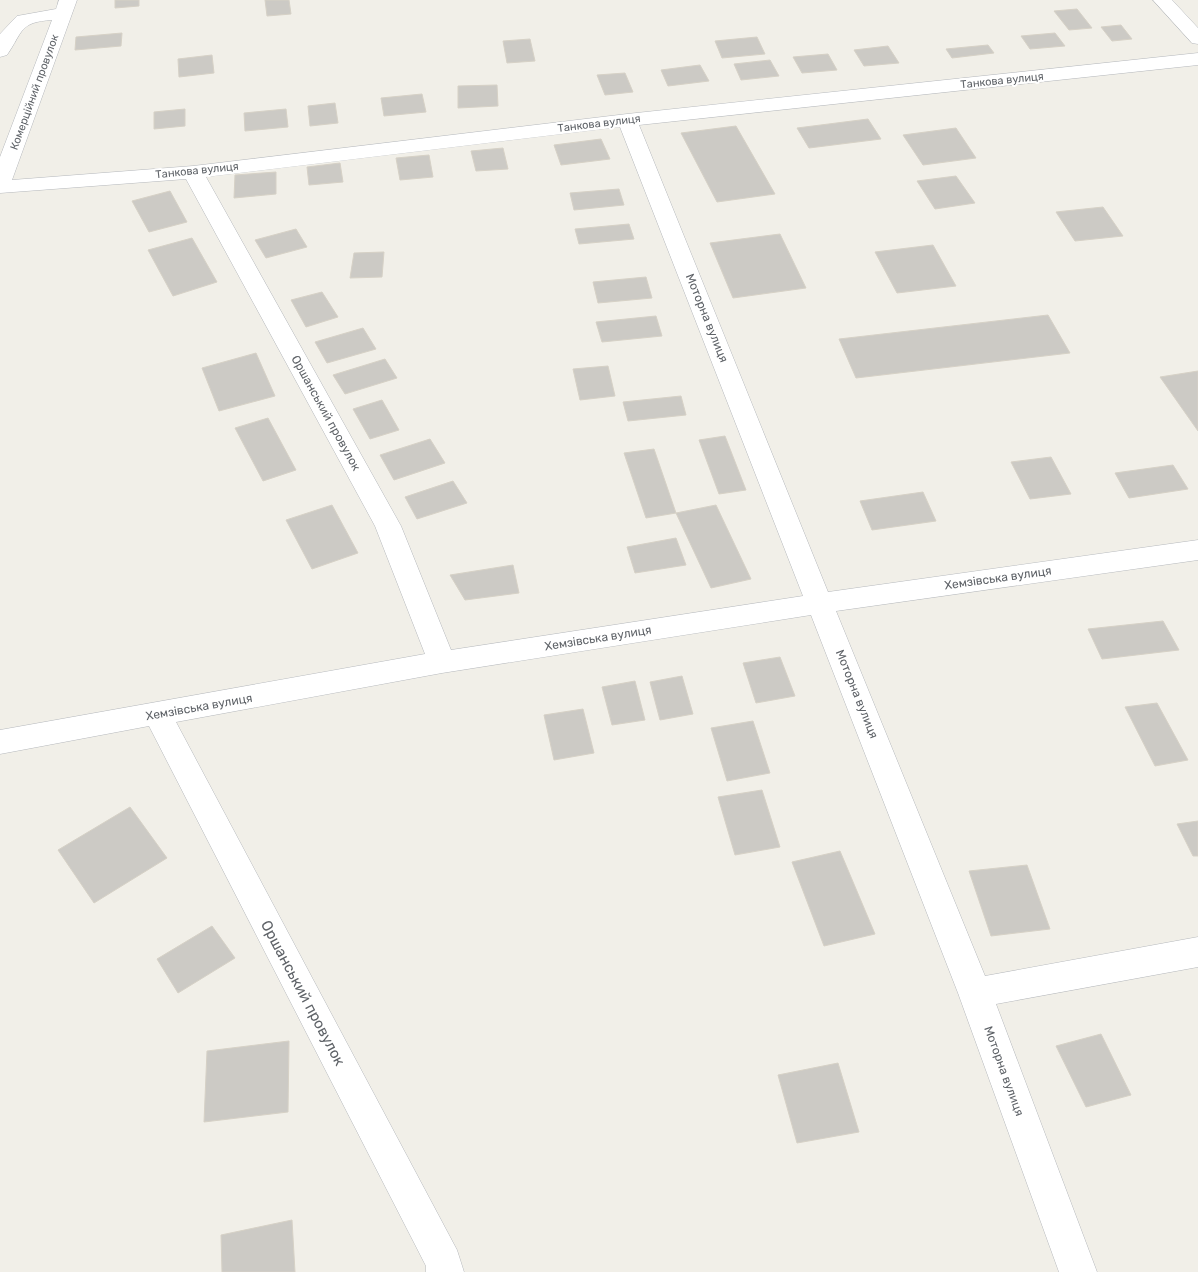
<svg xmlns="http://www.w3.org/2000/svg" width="1198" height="1272" font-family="Rubik,sans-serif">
<rect width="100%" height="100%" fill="#f1efe8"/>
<!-- building -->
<g fill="#cccac5" stroke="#d6d1c6">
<path d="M115 0H139V6L115 8Z"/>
<path d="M265 0H289L291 14 267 16Z"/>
<path d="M1077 9 1092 28 1069 30 1054 11Z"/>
<path d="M1121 25 1132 39 1112 41 1101 27Z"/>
<path d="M122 33 121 46 75 50 76 37Z"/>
<path d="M1055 33 1065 46 1030 49 1021 36Z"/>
<path d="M757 37 765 54 722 58 715 41Z"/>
<path d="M530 39 535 61 507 63 503 41Z"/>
<path d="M988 45 994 53 952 58 946 49Z"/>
<path d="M888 46 899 63 864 66 854 50Z"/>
<path d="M828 54 837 70 802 73 793 57Z"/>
<path d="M212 55 214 73 179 77 178 59Z"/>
<path d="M770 60 779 76 741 80 734 64Z"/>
<path d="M700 65 709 81 668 86 661 70Z"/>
<path d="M625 73 633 92 605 95 597 75Z"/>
<path d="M497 85 498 106 458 108V86Z"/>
<path d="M422 94 426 112 384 116 381 98Z"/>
<path d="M335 103 338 123 310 126 308 106Z"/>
<path d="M185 109V126L154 129V112Z"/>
<path d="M286 109 288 127 245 131 244 113Z"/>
<path d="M868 119 881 139 809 148 797 128Z"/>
<path d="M736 126 775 194 717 202 681 133Z"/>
<path d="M956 128 976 158 923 165 903 135Z"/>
<path d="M601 139 610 159 561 165 554 145Z"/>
<path d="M503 148 508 169 476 171 471 151Z"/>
<path d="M429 155 433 177 400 180 396 158Z"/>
<path d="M340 163 343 182 309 185 307 167Z"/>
<path d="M276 172V194L234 198 235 175Z"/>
<path d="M956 176 975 203 935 209 917 181Z"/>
<path d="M619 189 624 205 574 210 570 193Z"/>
<path d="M170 191 187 222 149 232 132 201Z"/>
<path d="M1103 207 1123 236 1075 241 1056 212Z"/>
<path d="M629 224 634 239 579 244 575 229Z"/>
<path d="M296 229 307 247 266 258 255 240Z"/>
<path d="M780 234 806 288 733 298 710 243Z"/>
<path d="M192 238 217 282 173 296 148 250Z"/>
<path d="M933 245 956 286 897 293 875 252Z"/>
<path d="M384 252 382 277 350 278 354 253Z"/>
<path d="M646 277 652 298 598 303 593 282Z"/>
<path d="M322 292 338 317 306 327 291 300Z"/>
<path d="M1048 315 1070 353 856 378 839 339Z"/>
<path d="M656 316 662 336 602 342 596 322Z"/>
<path d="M363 328 376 349 327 363 315 342Z"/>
<path d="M256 353 275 396 219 411 202 368Z"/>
<path d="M385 359 397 378 345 394 333 375Z"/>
<path d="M608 366 615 396 580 400 573 369Z"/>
<path d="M1198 371V431L1160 377Z"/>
<path d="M681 396 686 415 628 421 623 402Z"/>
<path d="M382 400 399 430 370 439 353 409Z"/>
<path d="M268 418 296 470 263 481 235 428Z"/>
<path d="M725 436 746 490 719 494 699 440Z"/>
<path d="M430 439 445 463 394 480 380 455Z"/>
<path d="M654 449 676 513 646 518 624 453Z"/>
<path d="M1051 457 1071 494 1030 499 1011 462Z"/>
<path d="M1173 465 1188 489 1129 498 1115 473Z"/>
<path d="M453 481 467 503 417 519 405 497Z"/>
<path d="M923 492 936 521 872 530 860 501Z"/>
<path d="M332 505 358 553 312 569 286 520Z"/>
<path d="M716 505 751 579 711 588 676 513Z"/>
<path d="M676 538 686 565 635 573 627 547Z"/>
<path d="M513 565 519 593 465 600 450 575Z"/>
<path d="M1163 621 1179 650 1102 659 1088 629Z"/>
<path d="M780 657 795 696 756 703 743 663Z"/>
<path d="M682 676 693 714 660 720 650 682Z"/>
<path d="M635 681 645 720 612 725 602 687Z"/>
<path d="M1157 703 1188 760 1155 766 1125 707Z"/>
<path d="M583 709 594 753 554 760 544 715Z"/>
<path d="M753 721 770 773 727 781 711 728Z"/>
<path d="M762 790 780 847 735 855 718 797Z"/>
<path d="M130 807 167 858 94 903 58 850Z"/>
<path d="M1198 821V856H1193L1177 824Z"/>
<path d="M840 851 875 934 824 946 792 862Z"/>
<path d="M1027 865 1050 929 991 936 969 871Z"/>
<path d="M212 926 235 958 178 993 157 959Z"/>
<path d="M1101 1034 1131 1095 1086 1107 1056 1046Z"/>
<path d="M289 1041 288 1112 204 1122 207 1051Z"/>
<path d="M838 1063 859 1132 797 1143 778 1075Z"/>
<path d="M292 1220 295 1272H222L221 1235Z"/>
</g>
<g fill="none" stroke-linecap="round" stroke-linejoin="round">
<defs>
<g id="minor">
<path d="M59 0H77L12 180 193 166 627 114 1198 53V65L639 125 828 592 1198 540V560L836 611 985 976 1198 937V967L996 1004 1097 1272H1059L958 993 811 615 442 673 176 722 457 1250 464 1272H426V1266L149 726 0 754V730L425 654 375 526 186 179 0 193V157L52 20C19 22 23 32 7 55L0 57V34L17 16 56 9ZM620 127 803 596 451 650 401 526 206 177Z"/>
<path d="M1153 0H1172L1198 28V44L1192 43Z"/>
</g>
</defs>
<!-- minor casing -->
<use href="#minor" stroke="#b5b8bc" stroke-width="1"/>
<!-- minor -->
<use href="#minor" fill="#fff" fill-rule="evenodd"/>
</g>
<g text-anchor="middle" stroke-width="4" stroke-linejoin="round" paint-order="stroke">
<!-- far-street labels -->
<g font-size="11" fill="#5f6368" stroke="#fff">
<text transform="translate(1002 80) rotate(-6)" y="4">Танкова вулиця</text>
<text transform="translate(34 92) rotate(-70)" y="4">Комерційний провулок</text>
<text transform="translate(599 123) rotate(-7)" y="4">Танкова вулиця</text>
<text transform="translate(197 170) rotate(-6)" y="4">Танкова вулиця</text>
</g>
<!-- street labels -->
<g font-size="12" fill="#5f6368" stroke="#fff">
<text transform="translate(707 318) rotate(68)" y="4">Моторна вулиця</text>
<text transform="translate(326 413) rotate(61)" y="4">Оршанський провулок</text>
<text transform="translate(998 578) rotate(-8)" y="4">Хемзівська вулиця</text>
<text transform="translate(598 638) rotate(-9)" y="4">Хемзівська вулиця</text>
<text transform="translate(857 694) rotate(68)" y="4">Моторна вулиця</text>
<text transform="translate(199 707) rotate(-10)" y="4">Хемзівська вулиця</text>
<text transform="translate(1004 1071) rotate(70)" y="4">Моторна вулиця</text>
</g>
<!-- near-street labels -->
<g font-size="15" fill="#5f6368" stroke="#fff">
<text transform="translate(303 993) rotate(62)" y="5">Оршанський провулок</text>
</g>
</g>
</svg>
